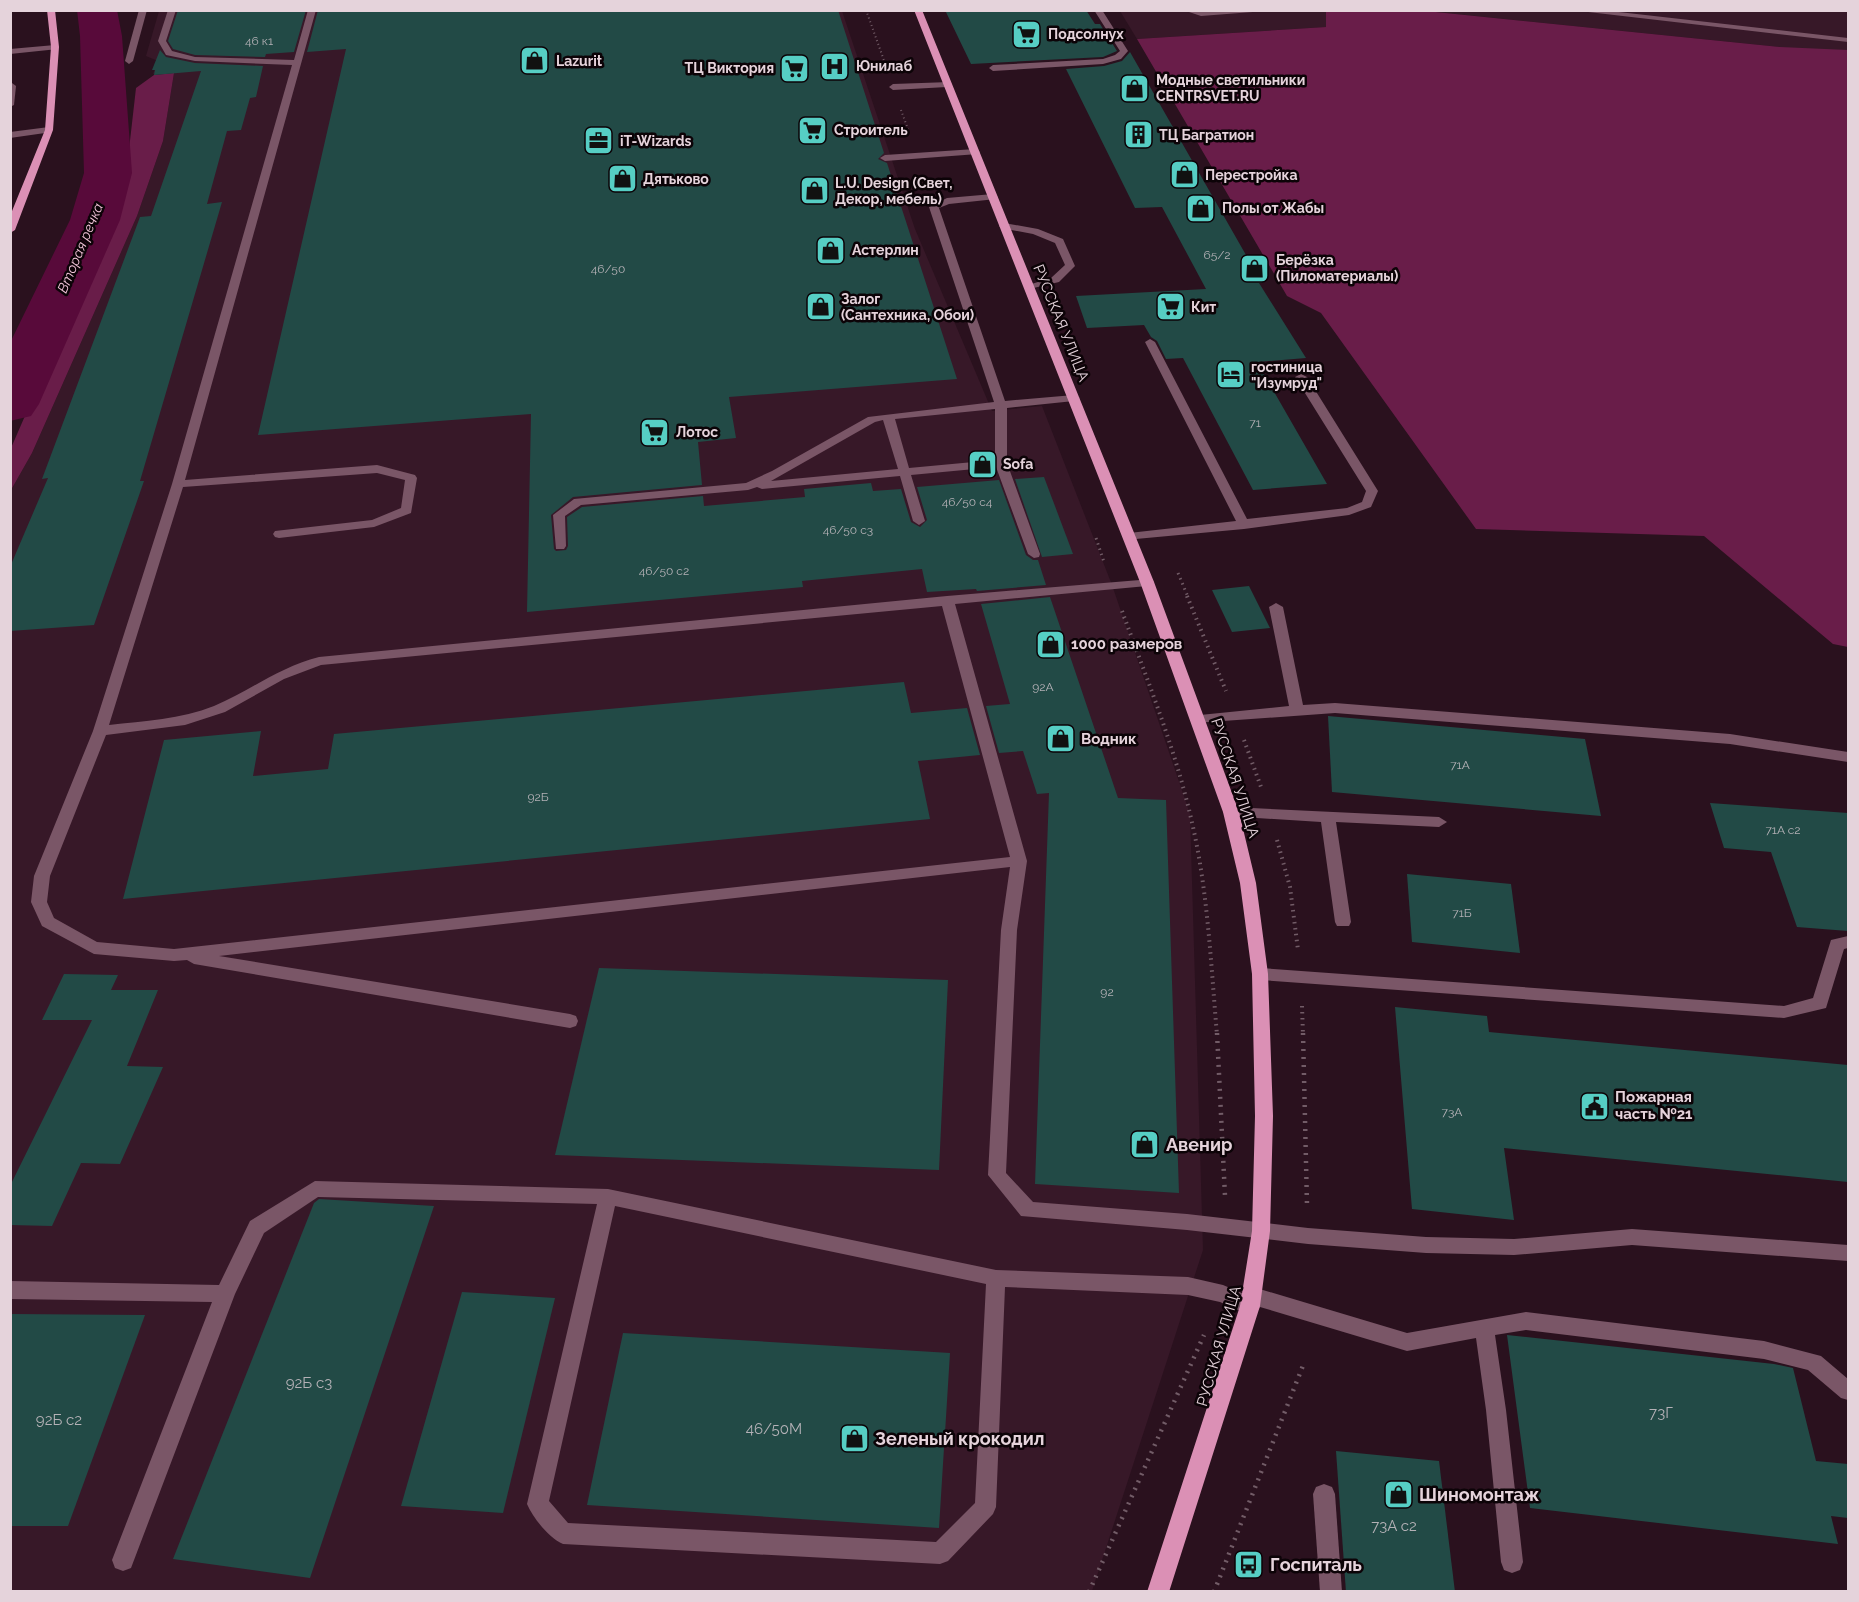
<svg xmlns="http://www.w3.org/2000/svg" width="1859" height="1602" font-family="Raleway,sans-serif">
<rect width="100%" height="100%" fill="#2a111e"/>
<!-- built -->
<g fill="#371828">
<path d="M159 11H842L915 229 992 411 1042 406 1112 585 1190 814 1203 1250 1092 1591 11 1592V490L32 453 137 216 163 141 174 73 153 74 158 61 146 56Z"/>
<path d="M1120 11H1326V27L1137 39Z"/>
<path d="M1426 11H1848V121L1780 47Z"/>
</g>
<!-- forest -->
<g fill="#691d49">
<path d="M1426 11 1780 47 1848 50V647L1833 644 1704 536 1476 529 1321 313 1287 296 1137 39 1326 27V11Z"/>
<path d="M174 73 163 141 137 216 32 453 11 490V448L112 216 127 167 136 88 154 75Z"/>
</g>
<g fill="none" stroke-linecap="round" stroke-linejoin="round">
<!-- river -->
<path fill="#580a3a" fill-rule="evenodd" d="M77 10H117L122 36 132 173 120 220 39 404 31 416 10 421V343L70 220 84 173 80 36Z"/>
</g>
<!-- building -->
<g fill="#224a46">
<path d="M178 10H306L294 52 266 54 265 57 195 55 173 49 168 41Z"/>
<path d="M318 10H838L884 153 878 159 887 163 957 379 729 397 736 438 698 442 702 485 573 497 551 515 554 549 556 551 566 550 568 546 567 517 582 507 703 496 704 506 805 497 804 489 871 483 873 491 901 489 911 522 920 527 927 520 917 487 999 480 1026 555 1033 560H1038L1046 585 977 591 976 589 927 592 922 569 802 581 803 587 527 612 531 414 258 435 346 49 307 52Z"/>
<path d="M945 10H1086L1095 24H1100L1117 51 1103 57 971 64Z"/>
<path d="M160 50 166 57 195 63 263 66 256 97 250 98 241 130 227 131 207 204 222 202 140 481H144L94 625 10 631V567L48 478 42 479 140 217 151 216 201 71 154 75 155 70H152Z"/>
<path d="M1130 52 1262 283H1259L1306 358 1257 362 1327 484 1253 490 1183 358 1166 359 1157 341 1151 337 1144 325 1087 328 1076 296 1206 289 1162 207 1135 208 1066 69 1104 66 1122 61Z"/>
<path d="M1044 477 1073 554 1042 557 1015 479Z"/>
<path d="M1249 586 1270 628 1232 632 1212 590Z"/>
<path d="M1050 597 1118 798 1166 800 1179 1193 1035 1184 1049 793 1037 794 1023 751 999 753 986 706 1010 704 981 604Z"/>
<path d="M904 682 911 713 967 708 980 755 918 761 930 819 123 899 164 740 261 731 253 776 328 769 334 734Z"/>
<path d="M1328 716 1585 739 1601 816 1332 792Z"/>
<path d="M1710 803 1848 813V931L1797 927 1771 852 1724 848Z"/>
<path d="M1407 874 1511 884 1520 953 1412 942Z"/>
<path d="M599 968 948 980 939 1170 555 1155Z"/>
<path d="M64 974 118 975 111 990H158L127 1066 163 1067 120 1164 81 1163 52 1226 10 1225V1186L92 1020H42Z"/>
<path d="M1395 1007 1487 1016 1489 1032 1848 1065V1182L1504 1148 1514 1220 1412 1209Z"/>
<path d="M319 1199 434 1206 310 1578 173 1559 314 1203Z"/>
<path d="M462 1292 555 1298 503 1513 401 1506Z"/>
<path d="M10 1314 145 1315 68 1526H10Z"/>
<path d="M623 1333 950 1353 939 1528 587 1505Z"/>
<path d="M1507 1335 1774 1364 1793 1368 1816 1461 1848 1464V1518L1831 1516 1838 1544 1530 1508Z"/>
<path d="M1336 1451 1439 1461 1455 1592H1346Z"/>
</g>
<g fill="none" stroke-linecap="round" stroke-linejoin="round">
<!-- path-far3 -->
<g stroke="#725c67" stroke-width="2" stroke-dasharray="1 3" stroke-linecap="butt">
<path d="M866 10 886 66"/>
<path d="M901 110 909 132"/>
</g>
<!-- path-far2 -->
<g stroke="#725c67" stroke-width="3" stroke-dasharray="1.5 4" stroke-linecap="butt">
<path d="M1096 538 1104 562"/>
<path d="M1178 573 1188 597"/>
</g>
<!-- path-far1 -->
<g stroke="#725c67" stroke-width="4" stroke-dasharray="1.5 4.5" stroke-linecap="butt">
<path d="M1187 596 1226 691"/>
<path d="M1122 611C1148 682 1177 753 1193 827 1208 894 1211 966 1217 1035"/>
<path d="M1244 740 1261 787"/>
<path d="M1277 840 1290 887 1298 950"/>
<path d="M1302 1006 1303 1035"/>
</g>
<!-- path -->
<g stroke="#725c67" stroke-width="4.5" stroke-dasharray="2 6" stroke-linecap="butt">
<path d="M1217 1033 1225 1196"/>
<path d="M1303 1033 1307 1205"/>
<path d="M1089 1592 1204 1335"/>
<path d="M1214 1592 1304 1363"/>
</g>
<!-- minor -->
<g fill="#7a5667" fill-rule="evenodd">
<path d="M139 10H147L133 61 129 64 125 61Z"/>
<path d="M168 10H176L166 41 172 51 195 57 294 60 308 10H316L185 480 377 465 415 475 417 478 411 513 374 527 279 538 275 537 273 534 275 531 372 520 401 508 405 480 377 473 183 487 109 725C144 721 181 719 214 706 250 691 279 667 319 657L947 596 1152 579 1154 582 1147 586 955 604 1027 861 1017 930 1006 1173 1033 1202 1187 1214 1308 1228 1426 1237 1514 1239 1632 1229 1848 1245V1261L1632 1245 1514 1255 1426 1253 1308 1244 1187 1230 1021 1216 988 1175 1001 930 1010 867 219 956 570 1014 576 1016 578 1021 576 1026 570 1028 194 964 187 960 174 961 94 954 42 926 31 902 34 876 93 731 172 484 292 65 195 61 166 55 158 41ZM942 606 1010 857 174 949 97 942 54 918 47 902 50 876 106 735 185 725 225 712 284 679 321 665Z"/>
<path d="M1094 10H1102L1128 51 1121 59 1103 64 993 71 989 68 993 65 1103 59 1115 55 1120 51Z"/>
<path d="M1183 10H1280L1201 16Z"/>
<path d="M1571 10H1601L1848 38V42Z"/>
<path d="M55 45H58V49L10 54V49Z"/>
<path d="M950 82 951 84 947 87 893 90 889 87 893 84Z"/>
<path d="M12 83 16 86 14 105 10 107Z"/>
<path d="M49 127 52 128V132L10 138V132Z"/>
<path d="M975 149 980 152 978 154 885 161 880 158 885 155Z"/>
<path d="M993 194 998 197 996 199 949 204 939 208 1005 401 1074 395 1080 398 1074 401 1007 408V463L1040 554 1039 557 1034 558 1028 554 996 467 911 475 925 521 919 525 913 521 900 476 762 489 757 487 748 490 581 505 565 516 566 546 564 549H556L553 515 574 499 746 483 772 471 868 417 994 402 929 207 947 198ZM995 409V460L909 468 895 419ZM883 420 898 469 771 481 875 422Z"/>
<path d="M1004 223 1038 229 1063 239 1075 266 1059 282 1025 290V286L1051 278 1065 265 1055 243 1033 234 1001 228 999 226Z"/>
<path d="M1150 339 1155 342 1247 519 1347 508 1362 502 1366 491 1295 377 1301 374 1307 377 1378 491 1371 507 1349 515 1244 529 1125 540 1123 537 1125 534 1129 533 1236 521 1145 342Z"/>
<path d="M1276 603 1283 607 1303 705 1335 703 1730 734 1848 752V762L1730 744 1335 713 1195 723 1193 720 1200 715 1289 706 1269 607Z"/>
<path d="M1231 807 1439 817 1447 822 1439 827 1336 822 1351 922 1349 926H1337L1335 922 1321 822 1226 816 1223 812 1226 808Z"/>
<path d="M1848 936V948L1844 949 1826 1008 1784 1018 1260 980 1254 978 1252 974 1254 970 1260 968 1784 1006 1813 998 1831 940Z"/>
<path d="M315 1181 608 1189 996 1270 1188 1277 1223 1285 1244 1294 1246 1290 1253 1287 1407 1333 1526 1312 1764 1341 1821 1356 1848 1379V1400L1841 1398 1808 1370 1764 1359 1526 1330 1495 1335 1506 1410 1523 1562 1520 1570 1512 1573 1504 1570 1501 1562 1486 1410 1476 1338 1407 1351 1260 1307 1257 1312 1250 1315 1220 1302 1188 1295 1005 1287 996 1507 993 1514 948 1561 940 1564 563 1544C549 1538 533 1518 527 1504L597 1204 318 1197 264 1233 235 1294 131 1568 123 1571 115 1568 112 1560 212 1302 10 1299V1281L219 1285 250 1221ZM615 1206 986 1284 975 1503 936 1542 568 1523 549 1501Z"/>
<path d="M1324 1484 1332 1487 1335 1494 1342 1592H1320L1313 1494 1316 1487Z"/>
</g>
<!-- major -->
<g fill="#db90b5" fill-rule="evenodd">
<path d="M47 10H55L59 47 53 130 15 230 10 233V216L45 130 51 47Z"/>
<path d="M914 10H922L1154 582 1239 812 1256 883 1268 974 1273 1116 1270 1231 1260 1306 1169 1592H1147L1240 1306 1252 1231 1255 1116 1252 974 1240 883 1223 812 1140 582Z"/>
</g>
</g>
<!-- icons -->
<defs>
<symbol id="supermarket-square" viewBox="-11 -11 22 22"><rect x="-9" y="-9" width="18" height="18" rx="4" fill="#56cec4" stroke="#0c0307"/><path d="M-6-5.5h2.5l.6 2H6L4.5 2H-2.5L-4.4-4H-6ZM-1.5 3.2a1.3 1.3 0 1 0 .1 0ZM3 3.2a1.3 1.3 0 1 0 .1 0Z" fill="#111"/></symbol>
<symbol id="shop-square" viewBox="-11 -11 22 22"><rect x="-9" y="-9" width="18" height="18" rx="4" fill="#56cec4" stroke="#0c0307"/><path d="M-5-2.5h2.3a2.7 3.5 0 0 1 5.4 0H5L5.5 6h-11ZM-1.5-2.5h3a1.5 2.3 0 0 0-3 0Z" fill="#111"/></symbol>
<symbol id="hospital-square" viewBox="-11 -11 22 22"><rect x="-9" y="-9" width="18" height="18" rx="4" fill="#56cec4" stroke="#0c0307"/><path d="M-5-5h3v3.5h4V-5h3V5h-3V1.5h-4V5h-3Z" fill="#111"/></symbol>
<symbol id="building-square" viewBox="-11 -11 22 22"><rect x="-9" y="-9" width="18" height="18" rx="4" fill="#56cec4" stroke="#0c0307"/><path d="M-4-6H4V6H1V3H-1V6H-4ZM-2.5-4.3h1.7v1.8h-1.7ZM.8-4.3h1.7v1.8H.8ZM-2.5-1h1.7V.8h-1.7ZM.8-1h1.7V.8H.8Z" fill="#111"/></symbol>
<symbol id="office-square" viewBox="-11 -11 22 22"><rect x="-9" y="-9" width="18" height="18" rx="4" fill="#56cec4" stroke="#0c0307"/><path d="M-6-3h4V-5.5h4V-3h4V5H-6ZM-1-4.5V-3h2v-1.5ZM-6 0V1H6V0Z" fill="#111"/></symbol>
<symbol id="hotel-square" viewBox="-11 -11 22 22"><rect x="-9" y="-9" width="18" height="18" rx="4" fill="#56cec4" stroke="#0c0307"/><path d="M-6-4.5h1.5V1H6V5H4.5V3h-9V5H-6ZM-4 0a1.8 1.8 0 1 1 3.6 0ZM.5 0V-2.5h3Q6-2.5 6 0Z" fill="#111"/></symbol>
<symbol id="civic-square" viewBox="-11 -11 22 22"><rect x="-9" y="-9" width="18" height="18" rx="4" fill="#56cec4" stroke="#0c0307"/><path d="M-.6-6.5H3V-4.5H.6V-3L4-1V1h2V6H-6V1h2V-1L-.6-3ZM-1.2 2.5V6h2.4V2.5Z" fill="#111"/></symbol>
<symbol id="bus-square" viewBox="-11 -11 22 22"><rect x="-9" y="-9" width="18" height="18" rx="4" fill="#56cec4" stroke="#0c0307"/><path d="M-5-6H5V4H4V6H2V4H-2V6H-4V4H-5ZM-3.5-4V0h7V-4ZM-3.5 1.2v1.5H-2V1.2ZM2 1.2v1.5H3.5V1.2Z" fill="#111"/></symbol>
</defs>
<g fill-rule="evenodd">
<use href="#supermarket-square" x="1010" y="18" width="33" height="33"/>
<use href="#shop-square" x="518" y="44" width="33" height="33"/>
<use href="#hospital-square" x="818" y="50" width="33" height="33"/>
<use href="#supermarket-square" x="778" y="52" width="33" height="33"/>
<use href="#shop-square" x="1118" y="72" width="33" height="33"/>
<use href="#supermarket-square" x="796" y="114" width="33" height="33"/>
<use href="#building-square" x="1122" y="118" width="33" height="33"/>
<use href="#office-square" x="582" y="124" width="33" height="33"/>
<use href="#shop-square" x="1168" y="158" width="33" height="33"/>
<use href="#shop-square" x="606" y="162" width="33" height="33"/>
<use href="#shop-square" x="798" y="174" width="33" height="33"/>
<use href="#shop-square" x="1184" y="192" width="33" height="33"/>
<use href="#shop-square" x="814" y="234" width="33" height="33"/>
<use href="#shop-square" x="1238" y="252" width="33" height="33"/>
<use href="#shop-square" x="804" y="290" width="33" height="33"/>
<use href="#supermarket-square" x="1154" y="290" width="33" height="33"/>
<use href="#hotel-square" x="1214" y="358" width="33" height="33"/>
<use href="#supermarket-square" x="638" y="416" width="33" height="33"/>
<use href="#shop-square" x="966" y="448" width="33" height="33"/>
<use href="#shop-square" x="1034" y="628" width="33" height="33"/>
<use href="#shop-square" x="1044" y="722" width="33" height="33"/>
<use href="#civic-square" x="1578" y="1090" width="33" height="33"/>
<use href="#shop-square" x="1128" y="1128" width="33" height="33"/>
<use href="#shop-square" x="838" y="1422" width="33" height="33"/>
<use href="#shop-square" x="1382" y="1478" width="33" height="33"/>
<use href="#bus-square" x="1232" y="1548" width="33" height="33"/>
</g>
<g text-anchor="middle" stroke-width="5" stroke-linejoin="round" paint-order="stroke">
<!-- number labels -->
<g font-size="12" fill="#b4b1b6">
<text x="259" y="45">46 к1</text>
<text x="1217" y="259">65/2</text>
<text x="608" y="273">46/50</text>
<text x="1255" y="427">71</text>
<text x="967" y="506">46/50 с4</text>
<text x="848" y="534">46/50 с3</text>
<text x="664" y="575">46/50 с2</text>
<text x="1043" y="691">92А</text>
<text x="1460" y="769">71А</text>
<text x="538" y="801">92Б</text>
<text x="1783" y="834">71А с2</text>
<text x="1462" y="917">71Б</text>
<text x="1107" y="996">92</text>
<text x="1452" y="1116">73А</text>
</g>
<!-- far-poi labels -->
<g font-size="14" font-weight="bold" fill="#e5d3db" stroke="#0c0307" text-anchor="start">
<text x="1048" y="39">Подсолнух</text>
<text x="556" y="66">Lazurit</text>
<text x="856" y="71">Юнилаб</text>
<text x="774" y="73" text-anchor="end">ТЦ Виктория</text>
<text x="1156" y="85">Модные светильники<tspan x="1156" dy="16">CENTRSVET.RU</tspan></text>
<text x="834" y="135">Строитель</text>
<text x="1159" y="140">ТЦ Багратион</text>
<text x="620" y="146">iT-Wizards</text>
<text x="1205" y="180">Перестройка</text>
<text x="643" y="184">Дятьково</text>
<text x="835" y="188">L.U. Design (Свет,<tspan x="835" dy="16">Декор, мебель)</tspan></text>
<text x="1222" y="213">Полы от Жабы</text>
<text x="852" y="255">Астерлин</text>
<text x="1276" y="265">Берёзка<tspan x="1276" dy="16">(Пиломатериалы)</tspan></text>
<text x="841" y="304">Залог<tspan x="841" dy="16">(Сантехника, Обои)</tspan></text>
<text x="1191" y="312">Кит</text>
<text x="1251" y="372">гостиница<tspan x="1251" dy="16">"Изумруд"</tspan></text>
<text x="676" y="437">Лотос</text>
<text x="1003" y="469">Sofa</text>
</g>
<!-- far-water labels -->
<g font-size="14" font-style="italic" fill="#f5c7dc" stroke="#0c0307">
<text transform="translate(80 248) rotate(-67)" y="5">Вторая речка</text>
</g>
<!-- street labels -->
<g font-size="15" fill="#e5d3db" stroke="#0c0307">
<text transform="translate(1061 323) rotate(68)" y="5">РУССКАЯ УЛИЦА</text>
<text transform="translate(1235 778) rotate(72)" y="5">РУССКАЯ УЛИЦА</text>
<text transform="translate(1219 1346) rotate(-74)" y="5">РУССКАЯ УЛИЦА</text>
</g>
<!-- poi labels -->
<g font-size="15" font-weight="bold" fill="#e5d3db" stroke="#0c0307" text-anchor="start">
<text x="1071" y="649">1000 размеров</text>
<text x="1081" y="744">Водник</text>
<text x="1615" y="1102">Пожарная<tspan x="1615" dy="17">часть №21</tspan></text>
</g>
<!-- near-number labels -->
<g font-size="15" fill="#b4b1b6">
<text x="309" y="1388">92Б с3</text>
<text x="1661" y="1418">73Г</text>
<text x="59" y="1425">92Б с2</text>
<text x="774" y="1434">46/50М</text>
<text x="1394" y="1531">73А с2</text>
</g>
<!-- near-poi labels -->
<g font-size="18" font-weight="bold" fill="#e5d3db" stroke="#0c0307" text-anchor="start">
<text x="1166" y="1151">Авенир</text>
<text x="875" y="1445">Зеленый крокодил</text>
<text x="1419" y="1501">Шиномонтаж</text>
<text x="1270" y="1571">Госпиталь</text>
</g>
</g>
<!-- border -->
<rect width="1859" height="1602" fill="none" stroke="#e5d3db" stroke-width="24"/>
</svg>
